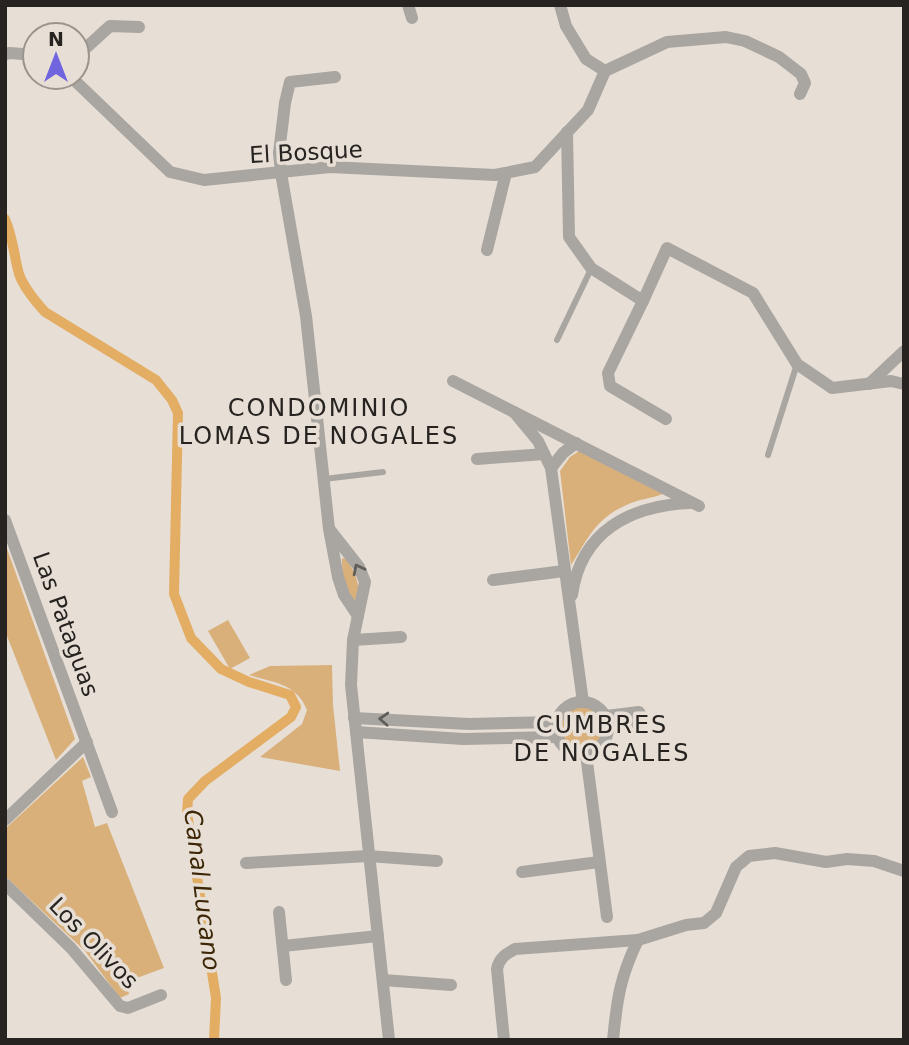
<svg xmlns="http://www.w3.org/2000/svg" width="909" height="1045" font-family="'DejaVu Sans',sans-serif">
<rect width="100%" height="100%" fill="#e7dfd6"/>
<!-- green -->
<g fill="#d9b07a">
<path d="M579 451 663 494C653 498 641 499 631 503 596 517 589 537 571 565L560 471 570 457Z"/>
<path d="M5 543 75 739 56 760 5 631Z"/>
<path d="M342 558 346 559C356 573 359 583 359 599L354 601C344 587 342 576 342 558Z"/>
<path d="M228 620 250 658 230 669 208 631Z"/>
<path d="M332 665 333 705 340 771 260 757 302 724 307 710C296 683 274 683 249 675L270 666Z"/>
<circle cx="582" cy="728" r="21"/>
<path d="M83 757 91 777 82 781 95 827 107 823 164 968 126 982 129 994 120 998 85 951 5 876V829Z"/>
</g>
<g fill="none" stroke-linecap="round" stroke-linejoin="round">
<!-- canal -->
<path stroke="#e3ad64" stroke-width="10" d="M5 219C13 237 14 256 19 274 24 288 35 301 45 312L156 380 172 400 178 413 174 594 191 638 221 669 249 682 290 695 296 707 291 717 205 781 188 799 187 813 216 998 214 1040"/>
<!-- service -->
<g stroke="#a9a6a1" stroke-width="6">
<path d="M557 340 591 269"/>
<path d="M768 455 797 364"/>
<path d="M324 479 383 472"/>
</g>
<!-- minor -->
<g stroke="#a9a6a1" stroke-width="12">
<path d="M408 5 412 18"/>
<path d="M5 54 10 53 35 55"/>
<path d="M77 56 110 26 139 27"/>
<path d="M605 71 667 42 726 37 745 41 779 57 801 74 805 83 800 94"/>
<path d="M71 77 170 172 204 180 330 167 495 175 535 167 588 110 605 71 586 59 566 26 560 5"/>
<path d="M335 77 290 82 285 103 279 153 281 173 306 316 329 529 338 577 344 595 358 616"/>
<path d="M567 132 569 237 591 268 643 301 667 248 753 293 797 364 832 388 891 381 904 384"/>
<path d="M487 250 506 173"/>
<path d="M643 301 608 373 610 386 666 419"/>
<path d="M453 381 699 506"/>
<path d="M869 384 904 351"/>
<path d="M514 412 538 441 551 468 583 702"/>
<path d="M477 459 544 454"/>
<path d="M551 468 563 453 576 443"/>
<path d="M5 520 112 812"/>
<path d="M330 530 359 567 365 582 353 640 351 685 389 1040"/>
<path d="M493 580 564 571"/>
<path d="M572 595C581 531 630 506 689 503"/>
<path d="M353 640 401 637"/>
<circle cx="582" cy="728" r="26"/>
<path d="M606 716 639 712 642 717 637 723 609 727"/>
<path d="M354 718 469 724 557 722"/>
<path d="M356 732 463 739 558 737"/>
<path d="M586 754 607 917"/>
<path d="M5 820 87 742"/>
<path d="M246 863 368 856 437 861"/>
<path d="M522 872 599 862"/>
<path d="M5 884 71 948 120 1006 128 1008 161 995"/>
<path d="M279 912 286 980"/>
<path d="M283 946 378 936"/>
<path d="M383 980 451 985"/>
<path d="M504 1040 497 969C499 958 506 954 515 949L638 940"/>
<path d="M613 1040C617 999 620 977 638 940L686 925 704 923 716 913 736 867 749 856 775 853 826 862 847 859 874 861 904 871"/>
</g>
</g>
<!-- one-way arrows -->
<defs><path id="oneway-chevron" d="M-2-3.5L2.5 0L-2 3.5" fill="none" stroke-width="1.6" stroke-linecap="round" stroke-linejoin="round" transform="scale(1.75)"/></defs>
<g stroke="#615e5a">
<use href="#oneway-chevron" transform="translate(358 569) rotate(-117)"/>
<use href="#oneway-chevron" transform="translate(384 719) rotate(-177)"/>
</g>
<g text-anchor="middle" stroke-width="7" stroke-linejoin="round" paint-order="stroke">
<!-- street labels -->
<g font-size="23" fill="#262320" stroke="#e7dfd6">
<text transform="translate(306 152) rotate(-3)" y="8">El Bosque</text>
<text transform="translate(66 624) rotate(70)" y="8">Las Pataguas</text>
<text transform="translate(94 943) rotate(46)" y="8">Los Olivos</text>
</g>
<!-- neighbourhood labels -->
<g font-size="24" letter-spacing="2" fill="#262320" stroke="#e7dfd6">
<text x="319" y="416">CONDOMINIO<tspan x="319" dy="28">LOMAS DE NOGALES</tspan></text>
<text x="602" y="733">CUMBRES<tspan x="602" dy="28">DE NOGALES</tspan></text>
</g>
<!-- water labels -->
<g font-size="24" font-style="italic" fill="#3c2605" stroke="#e7dfd6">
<text transform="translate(202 890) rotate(83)" y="8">Canal Lucano</text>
</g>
</g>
<!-- border -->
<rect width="909" height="1045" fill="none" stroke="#262320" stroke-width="14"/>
<!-- north arrow -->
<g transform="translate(56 56)"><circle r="33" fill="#e7dfd6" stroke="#9a948d" stroke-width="2"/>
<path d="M0-5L12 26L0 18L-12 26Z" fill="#7165df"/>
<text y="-10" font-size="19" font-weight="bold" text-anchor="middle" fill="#262320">N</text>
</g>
</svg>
